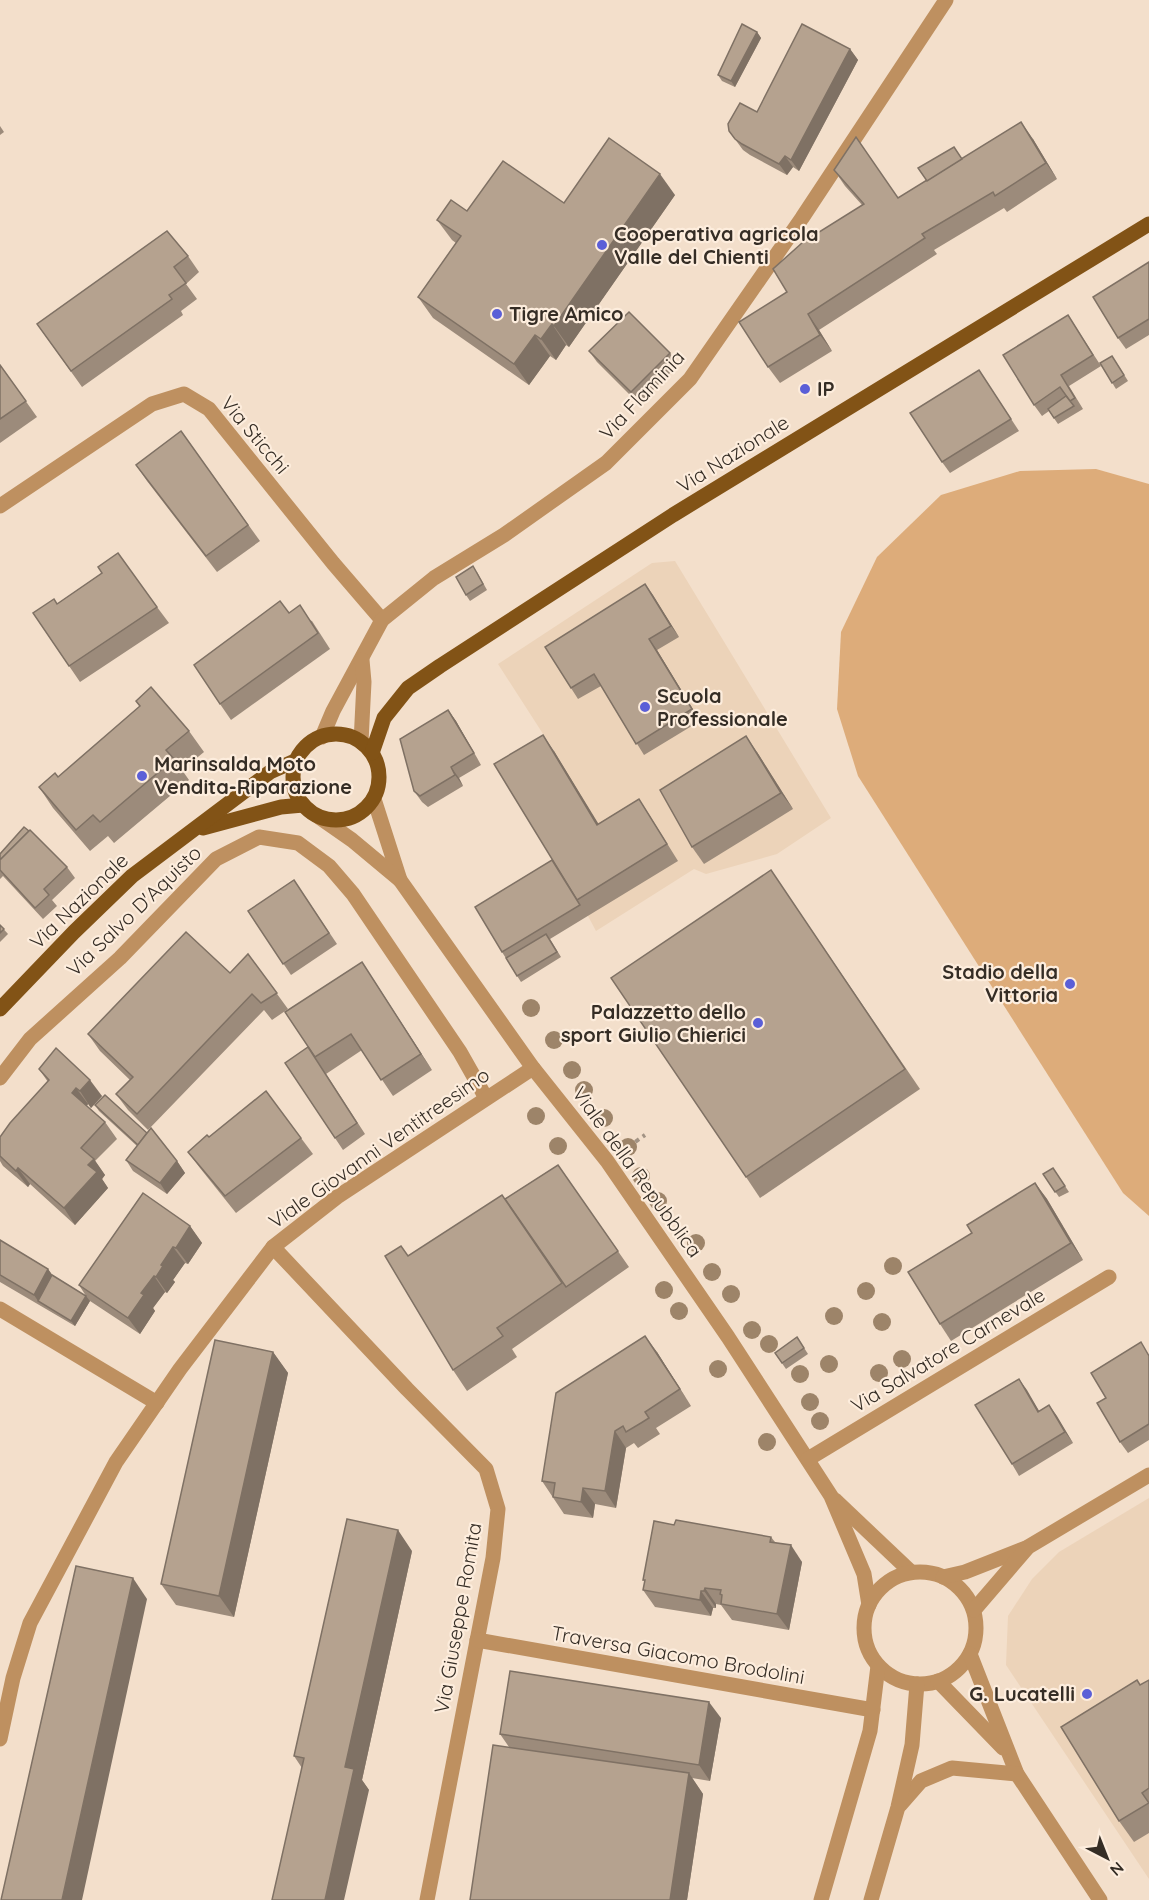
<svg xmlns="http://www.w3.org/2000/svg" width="1149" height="1900" font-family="Quicksand,sans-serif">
<rect width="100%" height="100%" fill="#f3dfcb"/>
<!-- built -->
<g fill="#ecd3b9">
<path d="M675 561 831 818 777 854 706 874 694 869 596 931 588 916 554 751 498 664 652 563Z"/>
<path d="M1149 1498V1879L1006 1665 1008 1616 1032 1579 1059 1552Z"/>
</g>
<!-- grass -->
<path fill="#ddac7a" d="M1096 469 1149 484V1216L1123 1193 858 776 837 709 841 632 877 557 941 495 1020 471Z"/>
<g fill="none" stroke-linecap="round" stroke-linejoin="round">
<!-- path -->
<path stroke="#a29384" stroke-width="4" stroke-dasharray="4.5 4.5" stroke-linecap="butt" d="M628 1147 645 1135"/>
<!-- minor -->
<g stroke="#be9060" stroke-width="15">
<path d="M0 506 152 404 184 394 209 409 333 563 382 620"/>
<path d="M322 737 333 711 382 620 434 578 504 535 606 463 690 379 802 218 946 0"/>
<path d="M361 742 364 682 362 660"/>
<path d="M374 799 400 880"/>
<path d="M319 817 352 840 400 880 533 1068 607 1161 728 1337 831 1496 864 1574 869 1605"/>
<path d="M0 1078 30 1039 120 958 216 859 259 837 298 843 329 866 353 894 460 1052 486 1098"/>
<path d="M273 1247 407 1389 486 1469 498 1509 493 1558 427 1900"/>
<path d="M0 1309 157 1403"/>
<path d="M808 1459 1109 1277"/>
<path d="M835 1500 911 1572"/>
<circle cx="920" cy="1628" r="56"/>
<path d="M943 1577 965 1572 1026 1548"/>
<path d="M974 1610 1028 1547 1149 1475"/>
<path d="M477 1640 873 1710"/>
<path d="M970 1654 1017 1774 1100 1900"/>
<path d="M938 1681 1003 1748"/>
<path d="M0 1739 13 1678 30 1623 116 1462 180 1369 273 1247 337 1197 533 1068"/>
<path d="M900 1805 921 1781 952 1768 1017 1774"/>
<path d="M821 1900 870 1731 878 1666"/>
<path d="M871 1900 898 1807 912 1745 917 1684"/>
</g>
<!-- major -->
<g stroke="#825316" stroke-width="15">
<circle cx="336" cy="777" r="43"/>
<path d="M372 753 384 718 408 688 440 666 673 515 1149 224"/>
<path d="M203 828 281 807 303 805"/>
<path d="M0 1009 74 932 132 876 270 772 297 760"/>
</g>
</g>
<!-- trees -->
<g fill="#9d8469">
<circle cx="531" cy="1008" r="9"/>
<circle cx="554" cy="1040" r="9"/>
<circle cx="572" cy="1070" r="9"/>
<circle cx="584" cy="1090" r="9"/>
<circle cx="536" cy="1116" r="9"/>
<circle cx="604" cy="1118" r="9"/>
<circle cx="558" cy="1146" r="9"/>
<circle cx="628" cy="1147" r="9"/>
<circle cx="641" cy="1176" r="9"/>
<circle cx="658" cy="1201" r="9"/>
<circle cx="696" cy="1243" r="9"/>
<circle cx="893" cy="1266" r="9"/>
<circle cx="712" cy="1272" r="9"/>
<circle cx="664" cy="1290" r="9"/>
<circle cx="866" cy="1291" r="9"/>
<circle cx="731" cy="1294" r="9"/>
<circle cx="679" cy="1311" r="9"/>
<circle cx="834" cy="1316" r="9"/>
<circle cx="882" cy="1322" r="9"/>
<circle cx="752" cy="1330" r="9"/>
<circle cx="769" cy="1344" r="9"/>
<circle cx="902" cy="1359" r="9"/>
<circle cx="829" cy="1364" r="9"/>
<circle cx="718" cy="1369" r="9"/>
<circle cx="879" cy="1373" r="9"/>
<circle cx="800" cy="1374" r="9"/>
<circle cx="810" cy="1402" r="9"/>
<circle cx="820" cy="1421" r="9"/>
<circle cx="767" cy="1442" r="9"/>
</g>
<!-- wall -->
<g fill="#9c8b7b">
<path d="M757 32 761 38 735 87 722 81 718 75Z"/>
<path d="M850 49 858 60 799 171 793 167 787 175 750 155 743 150 729 131Z"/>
<path d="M0 126 4 132 0 135Z"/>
<path d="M1033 139 1057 179 1007 212 1004 208 934 250 937 254 819 330 832 351 780 383 768 367 787 292 862 205 845 186 834 170 898 198 962 159Z"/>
<path d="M675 195 569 347 566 345 556 360 550 356 529 385 433 318 418 297 456 243 452 240 437 220 467 211Z"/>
<path d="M188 256 199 272 186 284 197 299 181 311 183 315 82 387 37 324Z"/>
<path d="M1149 262V335L1126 349 1118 338Z"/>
<path d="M1068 315 1101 366 1069 386 1083 409 1058 424 1049 411 1042 416 1034 405Z"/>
<path d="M589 351 670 353 678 365 639 404 597 362Z"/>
<path d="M1116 362 1128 381 1116 389 1100 363Z"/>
<path d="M0 365 37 417 0 443Z"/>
<path d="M979 370 1019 431 950 473 942 462Z"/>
<path d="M181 431 260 541 217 572 147 481 136 465Z"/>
<path d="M477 572 487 590 470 601 466 595Z"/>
<path d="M102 573 157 607 169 623 80 682 33 613 57 604Z"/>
<path d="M645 584 679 637 657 650 700 721 644 755 601 686 578 699 571 688Z"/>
<path d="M289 613 312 621 330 649 231 720 220 704Z"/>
<path d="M136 701 189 731 204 752 182 770 189 780 114 843 108 836 90 851 53 808 39 787 58 777 140 707Z"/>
<path d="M448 710 456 721 481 765 459 778 463 786 428 807 422 802 414 791Z"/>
<path d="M554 751 598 824 639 799 650 816 678 861 550 939 561 957 521 982 502 952 552 860Z"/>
<path d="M757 752 793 809 704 864 692 847Z"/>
<path d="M0 854 67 867 75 878 52 900 57 906 43 919 3 876 0 879Z"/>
<path d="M294 880 337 944 291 975 248 911Z"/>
<path d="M785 891 920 1089 760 1198 746 1177Z"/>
<path d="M0 925 8 934 0 942Z"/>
<path d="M248 954 288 1009 272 1020 264 1010 148 1130 128 1110 116 1094 130 1080 100 1051 88 1034 230 973Z"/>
<path d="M373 979 432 1070 393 1096 362 1050 326 1074 319 1063 365 1134 343 1150 335 1138 308 1047Z"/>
<path d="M39 1069 102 1096 91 1108 88 1104 87 1106 105 1122 117 1139 95 1161 105 1175 102 1179 108 1188 75 1225 30 1184 28 1187 3 1166 0 1161V1137L48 1082Z"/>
<path d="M95 1105 177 1161 185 1173 167 1194 133 1171 126 1160 137 1146 99 1111Z"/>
<path d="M209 1137 301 1138 313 1154 236 1213 200 1168 188 1152Z"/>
<path d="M558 1165 629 1267 512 1349 517 1357 467 1391 453 1370 408 1256 505 1199Z"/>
<path d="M1053 1168 1069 1192 1059 1197 1043 1174Z"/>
<path d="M1035 1183 1047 1199 1083 1260 951 1341 940 1324 972 1233Z"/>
<path d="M190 1226 202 1243 188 1264 185 1263 173 1280 175 1282 167 1293 165 1292 153 1308 155 1311 140 1334 90 1301 75 1326 0 1282V1240L48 1269 52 1275 86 1296 79 1285Z"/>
<path d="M797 1337 808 1354 786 1369 775 1353Z"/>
<path d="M273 1352 288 1373 234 1617 176 1605 161 1584Z"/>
<path d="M657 1352 691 1406 656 1428 660 1434 652 1439 638 1448 634 1443 626 1448 616 1508 595 1504 593 1518 564 1514 542 1481Z"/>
<path d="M1149 1354V1440L1128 1453 1120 1442 1106 1398Z"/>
<path d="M1019 1379 1039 1411 1049 1405 1073 1443 1019 1476 1012 1464Z"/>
<path d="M674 1525 771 1537 775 1542 802 1562 789 1630 732 1620 721 1605 716 1604V1608H713L711 1616 655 1607 643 1590 645 1582 643 1580Z"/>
<path d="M412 1551 362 1780 369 1790 302 1768 294 1756Z"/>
<path d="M1149 1680V1833L1134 1842 1119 1821 1140 1685Z"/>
<path d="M721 1718 710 1781 692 1778 703 1794 687 1900H470L509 1747 500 1734Z"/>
</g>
<!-- shaded-wall -->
<g fill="#7f7164">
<path d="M757 32 761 38 735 87 731 81Z"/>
<path d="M850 49 858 60 799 171 791 160Z"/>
<path d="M1021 122 1033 139 1057 179 1046 163Z"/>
<path d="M785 156 793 167 787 175 779 164Z"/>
<path d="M660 174 675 195 569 347 554 326Z"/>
<path d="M808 314 819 330 832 351 820 335Z"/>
<path d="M552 324 566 345 556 360 541 339Z"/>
<path d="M535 335 550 356 529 385 514 364Z"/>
<path d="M645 584 653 595 679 637 671 626Z"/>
<path d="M649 639 657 650 700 721 692 709Z"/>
<path d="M448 710 456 721 481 765 474 753Z"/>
<path d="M543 735 554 751 609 841 597 825Z"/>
<path d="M746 736 757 752 793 809 781 793Z"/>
<path d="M451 767 459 778 463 786 455 775Z"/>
<path d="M362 962 373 979 432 1070 421 1054Z"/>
<path d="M90 1080 102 1096 91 1108 80 1091Z"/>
<path d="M76 1088 88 1104 84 1109 72 1093Z"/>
<path d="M94 1159 105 1175 102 1179 108 1188 75 1225 64 1208 88 1165Z"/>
<path d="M177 1161 185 1173 167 1194 160 1183Z"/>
<path d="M18 1168 30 1184 28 1187 16 1171Z"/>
<path d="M1035 1183 1047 1199 1083 1260 1071 1243Z"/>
<path d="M190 1226 202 1243 188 1264 176 1248Z"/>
<path d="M173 1247 185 1263 173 1280 175 1282 167 1293 156 1277 161 1265Z"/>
<path d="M48 1269 56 1280 38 1301 34 1295Z"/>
<path d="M154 1276 165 1292 153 1308 155 1311 140 1334 128 1318 141 1293Z"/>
<path d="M86 1296 90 1301 75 1326 71 1321Z"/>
<path d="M645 1336 657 1352 691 1406 680 1389Z"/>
<path d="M273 1352 288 1373 234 1617 219 1596Z"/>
<path d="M1019 1379 1027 1390 1046 1423 1038 1412Z"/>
<path d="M1049 1405 1057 1416 1073 1443 1065 1432Z"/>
<path d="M615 1431 626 1448 616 1508 605 1491Z"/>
<path d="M583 1488 595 1504 593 1518 581 1502Z"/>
<path d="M398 1530 412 1551 362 1780 369 1790 344 1900H325L345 1767Z"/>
<path d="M791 1545 802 1562 789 1630 777 1614Z"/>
<path d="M133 1578 147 1599 82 1900H62Z"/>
<path d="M705 1588 716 1604V1608L704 1591Z"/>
<path d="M701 1591 713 1608 711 1616 700 1600Z"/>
<path d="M709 1702 721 1718 710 1781 699 1765Z"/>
<path d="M689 1773 703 1794 687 1900H670Z"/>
</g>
<!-- building -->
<g fill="#b5a28f" stroke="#7f7164" stroke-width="1.5">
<path d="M742 24 757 32 731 81 718 75Z"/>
<path d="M802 24 850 49 791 160 785 156 779 164 742 144 735 139 729 131 728 124 740 103 757 112Z"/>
<path d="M1021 122 1046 163 995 196 993 192 922 234 925 238 808 314 820 335 768 367 739 322 787 292 773 269 803 242 864 204 834 170 856 137 898 198Z"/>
<path d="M609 138 660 174 554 326 552 324 541 339 535 335 514 364 418 297 461 236 437 220 451 200 467 211 503 161 564 203Z"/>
<path d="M954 147 962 159 927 181 918 168Z"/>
<path d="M167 231 188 256 174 267 186 283 169 295 172 299 71 371 37 324Z"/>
<path d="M1149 262V319L1118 338 1093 297Z"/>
<path d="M629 312 670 353 631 392 589 351Z"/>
<path d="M1068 315 1093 355 1061 375 1075 398 1070 401 1060 387 1034 405 1003 355Z"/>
<path d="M1112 356 1124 375 1112 383 1100 363Z"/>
<path d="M0 365 26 401 0 419Z"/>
<path d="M979 370 1011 419 942 462 910 413Z"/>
<path d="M1066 396 1074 406 1054 418 1048 409Z"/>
<path d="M181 431 248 525 206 556 136 465Z"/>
<path d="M118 553 157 607 69 666 33 613 54 599 57 604 102 573 98 567Z"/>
<path d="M473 566 483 584 466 595 456 577Z"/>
<path d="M645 584 671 626 649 639 692 709 636 744 594 674 571 688 545 647Z"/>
<path d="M280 601 289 613 300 605 318 633 220 704 194 665Z"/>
<path d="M151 687 189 731 166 750 174 759 100 822 93 815 76 830 39 787 55 773 58 777 140 706 136 701Z"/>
<path d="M448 710 474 753 451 767 455 775 420 796 414 791 400 739Z"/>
<path d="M543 735 597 825 639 799 667 844 577 900 494 764Z"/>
<path d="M746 736 781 793 692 847 660 790Z"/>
<path d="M24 827 29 831 0 860V854Z"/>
<path d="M30 830 67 867 44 889 49 895 35 908 0 870V860Z"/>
<path d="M552 860 580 905 502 952 475 907Z"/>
<path d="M771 870 905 1069 746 1177 611 978Z"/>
<path d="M294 880 329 933 283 964 248 911Z"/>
<path d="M0 925 4 929 0 933Z"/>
<path d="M186 932 230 973 248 954 277 993 261 1003 252 994 137 1114 116 1094 133 1077 88 1034Z"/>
<path d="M546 934 557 952 517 976 506 958Z"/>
<path d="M362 962 421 1054 381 1080 351 1034 315 1057 285 1012Z"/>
<path d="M308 1047 357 1123 335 1138 285 1063Z"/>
<path d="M56 1048 90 1080 80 1091 76 1088 72 1093 105 1122 81 1148 94 1159 88 1165 97 1172 64 1208 18 1168 16 1171 0 1156V1137L10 1123 49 1080 39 1069Z"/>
<path d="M266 1091 301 1138 225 1196 188 1152 207 1135 209 1137Z"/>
<path d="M105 1095 147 1133 138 1145 95 1105Z"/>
<path d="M151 1128 177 1161 160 1183 126 1160Z"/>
<path d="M558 1165 618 1251 566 1287 505 1199Z"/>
<path d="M1053 1168 1065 1186 1055 1192 1043 1174Z"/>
<path d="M1035 1183 1071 1243 940 1324 908 1272 972 1233 967 1225Z"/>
<path d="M143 1193 190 1226 176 1248 173 1247 161 1265 163 1266 156 1277 154 1276 141 1293 144 1295 128 1318 79 1285Z"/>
<path d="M502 1195 562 1283 497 1328 503 1336 453 1370 385 1256 401 1246 408 1256Z"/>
<path d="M0 1240 48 1269 34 1295 0 1275Z"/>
<path d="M52 1275 86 1296 71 1321 38 1301Z"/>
<path d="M645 1336 680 1389 645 1412 649 1418 641 1423 626 1432 623 1426 615 1431 605 1491 583 1488 581 1502 553 1497 555 1483 542 1481 556 1393Z"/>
<path d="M797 1337 804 1348 782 1363 775 1353Z"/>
<path d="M215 1340 273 1352 219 1596 161 1584Z"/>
<path d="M1141 1342 1149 1356V1424L1120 1442 1097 1403 1106 1398 1091 1373Z"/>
<path d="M1019 1379 1038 1412 1049 1405 1065 1432 1012 1464 975 1405Z"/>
<path d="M347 1519 398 1530 345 1767 354 1769 325 1900H272L304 1758 294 1756Z"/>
<path d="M676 1520 771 1537 770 1542 791 1545 777 1614 721 1604 722 1595 720 1594 721 1590 705 1588 704 1591H701L700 1600 643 1590 645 1580H643L654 1521 674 1525Z"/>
<path d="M76 1566 133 1578 62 1900H1Z"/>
<path d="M510 1671 709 1702 699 1765 500 1734Z"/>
<path d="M1137 1680 1140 1685 1149 1680V1788L1142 1793 1149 1803 1119 1821 1061 1727Z"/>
<path d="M493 1745 689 1773 670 1900H470Z"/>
</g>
<!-- markers -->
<g fill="#5b5fd7" stroke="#fdeddd" stroke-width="2">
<circle cx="602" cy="245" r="6"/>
<circle cx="497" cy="314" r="6"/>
<circle cx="805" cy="389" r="6"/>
<circle cx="645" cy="707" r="6"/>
<circle cx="142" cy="776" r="6"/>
<circle cx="1070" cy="984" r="6"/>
<circle cx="758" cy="1023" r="6"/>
<circle cx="1087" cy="1694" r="6"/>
</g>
<g text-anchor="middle" stroke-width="4.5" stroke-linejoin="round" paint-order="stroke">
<!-- poi labels -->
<g font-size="20" font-weight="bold" fill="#352d25" stroke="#fdeddd" text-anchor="start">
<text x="614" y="241">Cooperativa agricola<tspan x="614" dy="23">Valle del Chienti</tspan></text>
<text x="509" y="321">Tigre Amico</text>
<text x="817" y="396">IP</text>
<text x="657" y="703">Scuola<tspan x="657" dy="23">Professionale</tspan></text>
<text x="154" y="771">Marinsalda Moto<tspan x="154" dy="23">Vendita-Riparazione</tspan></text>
<text x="1058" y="979" text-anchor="end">Stadio della<tspan x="1058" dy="23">Vittoria</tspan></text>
<text x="746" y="1019" text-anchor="end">Palazzetto dello<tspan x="746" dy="23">sport Giulio Chierici</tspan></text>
<text x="1075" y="1701" text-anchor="end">G. Lucatelli</text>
</g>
<!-- street labels -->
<g font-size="20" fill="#352d25" stroke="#fdeddd">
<text transform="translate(642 395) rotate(-47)" y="7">Via Flaminia</text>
<text transform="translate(255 435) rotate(50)" y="7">Via Sticchi</text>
<text transform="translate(733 454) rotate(-32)" y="7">Via Nazionale</text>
<text transform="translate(79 901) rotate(-44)" y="7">Via Nazionale</text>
<text transform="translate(134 911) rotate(-44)" y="7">Via Salvo D'Aquisto</text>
<text transform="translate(379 1148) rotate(-35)" y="7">Viale Giovanni Ventitreesimo</text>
<text transform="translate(637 1172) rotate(54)" y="7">Viale della Repubblica</text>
<text transform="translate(948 1350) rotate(-31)" y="7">Via Salvatore Carnevale</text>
<text transform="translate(458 1618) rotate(-80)" y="7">Via Giuseppe Romita</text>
<text transform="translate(678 1655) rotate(10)" y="7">Traversa Giacomo Brodolini</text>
</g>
</g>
<!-- north arrow -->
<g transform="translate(1107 1858) rotate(138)" stroke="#fdeddd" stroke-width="4.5" paint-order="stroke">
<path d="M0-4.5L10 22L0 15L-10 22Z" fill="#352d25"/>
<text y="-9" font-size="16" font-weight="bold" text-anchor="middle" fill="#352d25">N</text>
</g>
</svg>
